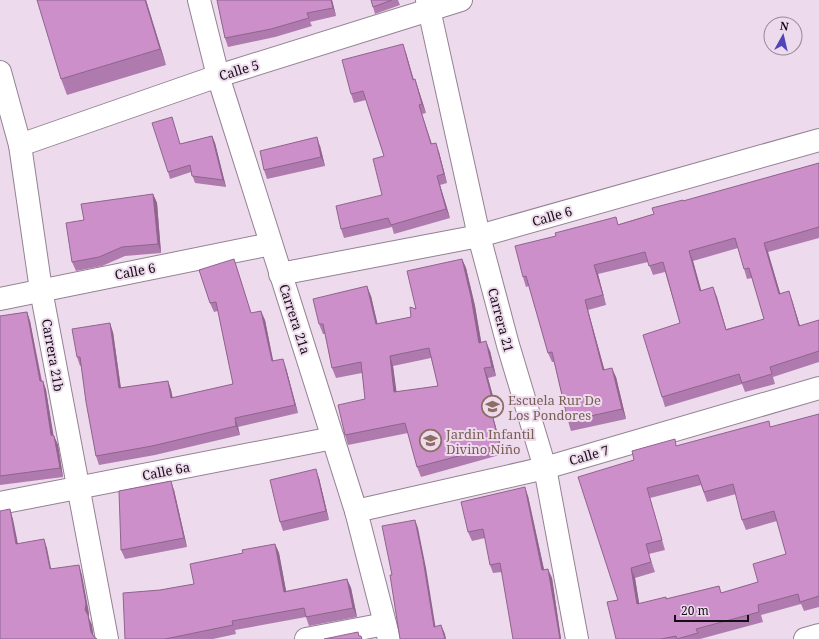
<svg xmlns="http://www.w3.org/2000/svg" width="819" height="639" font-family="'Noto Serif',serif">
<rect width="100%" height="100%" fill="#eedaed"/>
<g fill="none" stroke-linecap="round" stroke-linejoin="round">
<defs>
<g id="minor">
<path d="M199 0 218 76 356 511 389 639"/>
<path d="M427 0 479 236 508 345 545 468 577 639"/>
<path d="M0 72 20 145 41 290 107 639"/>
<path d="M20 145 218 76 461 0"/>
<path d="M280 274 479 236 819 140"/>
<path d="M0 299 271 244"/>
<path d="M0 503 333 438"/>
<path d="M356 511 545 468 819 388"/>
<path d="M306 639 385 624"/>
<path d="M805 639 819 635"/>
</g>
</defs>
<!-- minor casing -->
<use href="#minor" stroke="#948293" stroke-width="24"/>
<!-- minor -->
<use href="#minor" stroke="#fff" stroke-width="22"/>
</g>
<!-- wall -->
<g fill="#af7bae" fill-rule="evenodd">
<path d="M146 0 166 65 67 95 61 79Z"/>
<path d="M217 0H332L336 16 310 22 312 26 275 37 228 47 225 38Z"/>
<path d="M371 0H398L400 5 375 14Z"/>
<path d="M406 53 414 80 415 79 418 88 426 113 422 114 432 144 439 152 447 183 440 185 450 218 394 234 392 227 344 238 341 229 382 195 384 156 366 100 354 103 351 94Z"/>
<path d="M172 117 180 144 212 136 215 143 226 187 195 183 191 172 170 179 168 172Z"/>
<path d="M320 146 325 166 267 179 264 170Z"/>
<path d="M819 163V238L768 252 780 293 792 300 800 326 819 320V362L773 377 775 384 745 392 742 384 665 407 662 397 680 323 665 272 653 275 648 262 598 274 606 305 588 310 604 369 616 377 626 419 571 431 568 421 554 362H552L548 353 529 286 526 287 523 277 619 224 654 214 684 201ZM738 248 747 279 752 278 764 319 726 329 713 287 701 291 693 261Z"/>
<path d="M153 194 157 203 161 253 125 256 102 266 76 271 72 262 84 220Z"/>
<path d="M462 259 466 268 475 306 481 342 490 351 496 376 488 378 497 411 492 413 503 454 421 477 417 467 408 433 348 445 345 435 365 399 362 373 336 378 332 368 325 334H323L319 324 371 296 377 324 411 317 416 309ZM431 358 438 386 396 392 393 366Z"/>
<path d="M237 268 251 313 265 320 273 361 286 368 298 413 238 427 240 435 155 455 99 465 96 456 81 366H80L77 357 113 332 121 388 168 381 171 390 173 398 233 384 218 311 214 312 210 303Z"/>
<path d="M27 312 30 321 42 381H43L46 390 53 436H54L58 445 63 477 0 485V316Z"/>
<path d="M819 414V607L804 611 801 604 761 615 763 622 700 639H616L618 600 634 460 677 446 771 427ZM701 485 707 502 736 494 742 520 746 530 777 521 786 554 758 582 721 593 719 586 666 599 639 604 635 578 655 572 649 554 665 550 650 498Z"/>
<path d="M319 478 329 520 283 531 280 522Z"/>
<path d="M174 490 187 547 125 559 121 550Z"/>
<path d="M528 496 544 569 552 578 561 639H513L502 572 493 573 490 565 485 538 472 541 468 532Z"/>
<path d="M275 544 279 553 286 591 347 579 351 588 357 617 309 626 306 617 235 630 236 634 213 639H125L160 590 194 584 243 553Z"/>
</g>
<!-- shaded-wall -->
<g fill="#8f648d">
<path d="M145 0H146L166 65 160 49Z"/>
<path d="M331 0H332L336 16 333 8Z"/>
<path d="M403 44 406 53 416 89 413 80Z"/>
<path d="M415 79 418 88 426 113 422 104Z"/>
<path d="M212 136 215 143 226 187 223 180Z"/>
<path d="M317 137 320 146 325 166 321 157Z"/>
<path d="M436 143 439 152 447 183 444 174Z"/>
<path d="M437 176 440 185 450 218 446 209Z"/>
<path d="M153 194 157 203 161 253 158 244Z"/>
<path d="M764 243 768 252 783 303 779 294Z"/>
<path d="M689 251 693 261 704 300 700 291Z"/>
<path d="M462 259 466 268 475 306 483 352 479 343Z"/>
<path d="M594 265 598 274 606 305Z"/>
<path d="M367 286 371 296 380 334 376 324Z"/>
<path d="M713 287 717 297 729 339 726 330Z"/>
<path d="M789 291 792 300 803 336 799 326Z"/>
<path d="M585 300 588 310 607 379 603 370Z"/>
<path d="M261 311 265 320 275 370 272 361Z"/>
<path d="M27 312 30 321 43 390 40 381Z"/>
<path d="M110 323 113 332 122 397 119 388Z"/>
<path d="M486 341 490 351 496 376 492 367Z"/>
<path d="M390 356 393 366 398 402 394 392Z"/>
<path d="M283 359 286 368 298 413 295 405Z"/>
<path d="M484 368 488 378 497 411 493 402Z"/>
<path d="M612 368 616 377 626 419 622 409Z"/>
<path d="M43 381 46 390 55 444 51 435Z"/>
<path d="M168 381 171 390 174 407 171 398Z"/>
<path d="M489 403 492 413 503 454 500 445Z"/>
<path d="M235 418 238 427 240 435 236 426Z"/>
<path d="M54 436 58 445 63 477 60 468Z"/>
<path d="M316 469 319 478 329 520 326 511Z"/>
<path d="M171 481 174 490 187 547 184 538Z"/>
<path d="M525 487 528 496 546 579 542 570Z"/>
<path d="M10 509 13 519 20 554 16 544Z"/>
<path d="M415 520 418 528 426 568 437 636 434 627Z"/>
<path d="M44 539 47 548 53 578 50 569Z"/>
<path d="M275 544 279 553 288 601 284 592Z"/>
<path d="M79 565 82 575 89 613V618L92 625 94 639 91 632 85 610Z"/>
<path d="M631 568 635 578 641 614 637 604Z"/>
<path d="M548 569 552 578 561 639H560L559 634Z"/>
<path d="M347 579 351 588 357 617 353 608Z"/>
<path d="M441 625 445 634 446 639H445Z"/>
</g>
<!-- building -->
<g fill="#cc8fca" stroke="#8f648d" fill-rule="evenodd">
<path d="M37 0H145L160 49 61 79Z"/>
<path d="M217 0H331L333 8 307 13 309 18 271 29 225 38Z"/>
<path d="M371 0H392L373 7Z"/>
<path d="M403 44 413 80 415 79 422 104 419 105 431 144 436 143 444 174 437 176 446 209 391 225 388 218 341 229 336 206 382 195 373 159 384 156 372 119 363 91 351 94 342 60Z"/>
<path d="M172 117 180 144 212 136 223 180 192 176 190 165 168 172 152 123Z"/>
<path d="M317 137 321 157 264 170 260 151Z"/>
<path d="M819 163V227L764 243 779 294 789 291 799 326 819 320V351L770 367 772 374 742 383 739 374 662 397 643 335 680 323 663 262 649 266 645 252 594 265 603 295 585 300 603 370 612 368 622 409 568 421 552 352 548 353 526 276 523 277 515 246 556 236 555 233 616 217 618 225 654 214 652 208 683 200V201ZM735 238 744 269 749 268 764 319 726 330 713 287 700 291 689 251Z"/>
<path d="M153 194 158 244 122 247 99 257 72 262 66 223 84 220 81 204Z"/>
<path d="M234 259 251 313 261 311 272 361 283 359 295 405 235 418 236 426 152 446 96 456 86 402 80 357H77L72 329 110 323 119 388 168 381 171 398 233 384 216 302 210 303 199 270Z"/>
<path d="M462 259 471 297 479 343 486 341 492 367 484 368 493 402 489 403 500 445 417 467 405 423 345 435 338 405 365 399 361 362 332 368 323 324H319L313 299 367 286 376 324 411 317 410 307 416 309 407 271ZM429 348 438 386 394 392 390 356Z"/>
<path d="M27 312 40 381H43L51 435 54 436 60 468 0 476V316Z"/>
<path d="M819 414V596L800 602 798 594 758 605 759 612 696 629 698 633 677 639 676 636 661 639H616L607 602 618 600 578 477 634 460 632 451 675 439 676 446 769 421 770 427ZM698 475 704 492 733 484 742 520 774 511 786 554 753 564 758 582 721 593 719 586 666 599V597L637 604 631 568 651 562 646 544 662 540 647 488Z"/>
<path d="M316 469 326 511 280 522 270 480Z"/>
<path d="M171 481 184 538 121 550 119 491Z"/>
<path d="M525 487 542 570 548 569 560 639H513L500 563 490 565 483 529 468 532 461 502Z"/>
<path d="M10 509 16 544 44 539 50 569 79 565 86 604 85 610 88 615 91 632 94 637 97 639H0V511Z"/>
<path d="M415 520 423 559 434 627 441 625 445 639H400L390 575H392L382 526Z"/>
<path d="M275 544 284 592 347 579 353 608 306 617 304 608 232 621 233 625 165 639H125L123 593 160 590 194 584 190 564 243 553 242 550Z"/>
<path d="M358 632 359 636H361L362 639H324Z"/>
</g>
<!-- icons -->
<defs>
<symbol id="school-ring" viewBox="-11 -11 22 22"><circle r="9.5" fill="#eedaed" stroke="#8d6e63" stroke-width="1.5"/><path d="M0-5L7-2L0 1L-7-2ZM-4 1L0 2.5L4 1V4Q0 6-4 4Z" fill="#8d6e63"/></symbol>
</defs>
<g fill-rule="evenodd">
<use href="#school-ring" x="480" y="394" width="25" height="25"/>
<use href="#school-ring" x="418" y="428" width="25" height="25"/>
</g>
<g text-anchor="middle" stroke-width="4" stroke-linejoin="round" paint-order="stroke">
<!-- street labels -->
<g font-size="13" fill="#150e15" stroke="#eedaed">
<text transform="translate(239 70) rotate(-17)" y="5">Calle 5</text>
<text transform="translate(552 216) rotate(-16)" y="5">Calle 6</text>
<text transform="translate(135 271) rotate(-11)" y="5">Calle 6</text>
<text transform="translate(295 319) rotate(72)" y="5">Carrera 21a</text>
<text transform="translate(501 320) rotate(75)" y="5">Carrera 21</text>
<text transform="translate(53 355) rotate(80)" y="5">Carrera 21b</text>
<text transform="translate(589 455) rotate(-16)" y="5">Calle 7</text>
<text transform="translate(166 471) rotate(-11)" y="5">Calle 6a</text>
</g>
<!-- education labels -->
<g font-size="13" fill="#785e54" stroke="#eedaed" text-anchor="start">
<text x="508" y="405">Escuela Rur De<tspan x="508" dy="15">Los Pondores</tspan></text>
<text x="446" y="439">Jardin Infantil<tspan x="446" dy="15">Divino Niño</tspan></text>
</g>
</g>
<!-- north arrow -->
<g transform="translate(783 36) rotate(8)"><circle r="19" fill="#eedaed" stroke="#978897"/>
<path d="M0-3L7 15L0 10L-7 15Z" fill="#5143ba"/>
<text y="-6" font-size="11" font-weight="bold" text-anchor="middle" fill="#150e15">N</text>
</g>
<!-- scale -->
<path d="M675 615v6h73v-6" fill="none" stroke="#150e15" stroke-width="2"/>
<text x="681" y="615" font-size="12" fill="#150e15" stroke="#eedaed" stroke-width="3" paint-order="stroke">20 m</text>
</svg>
